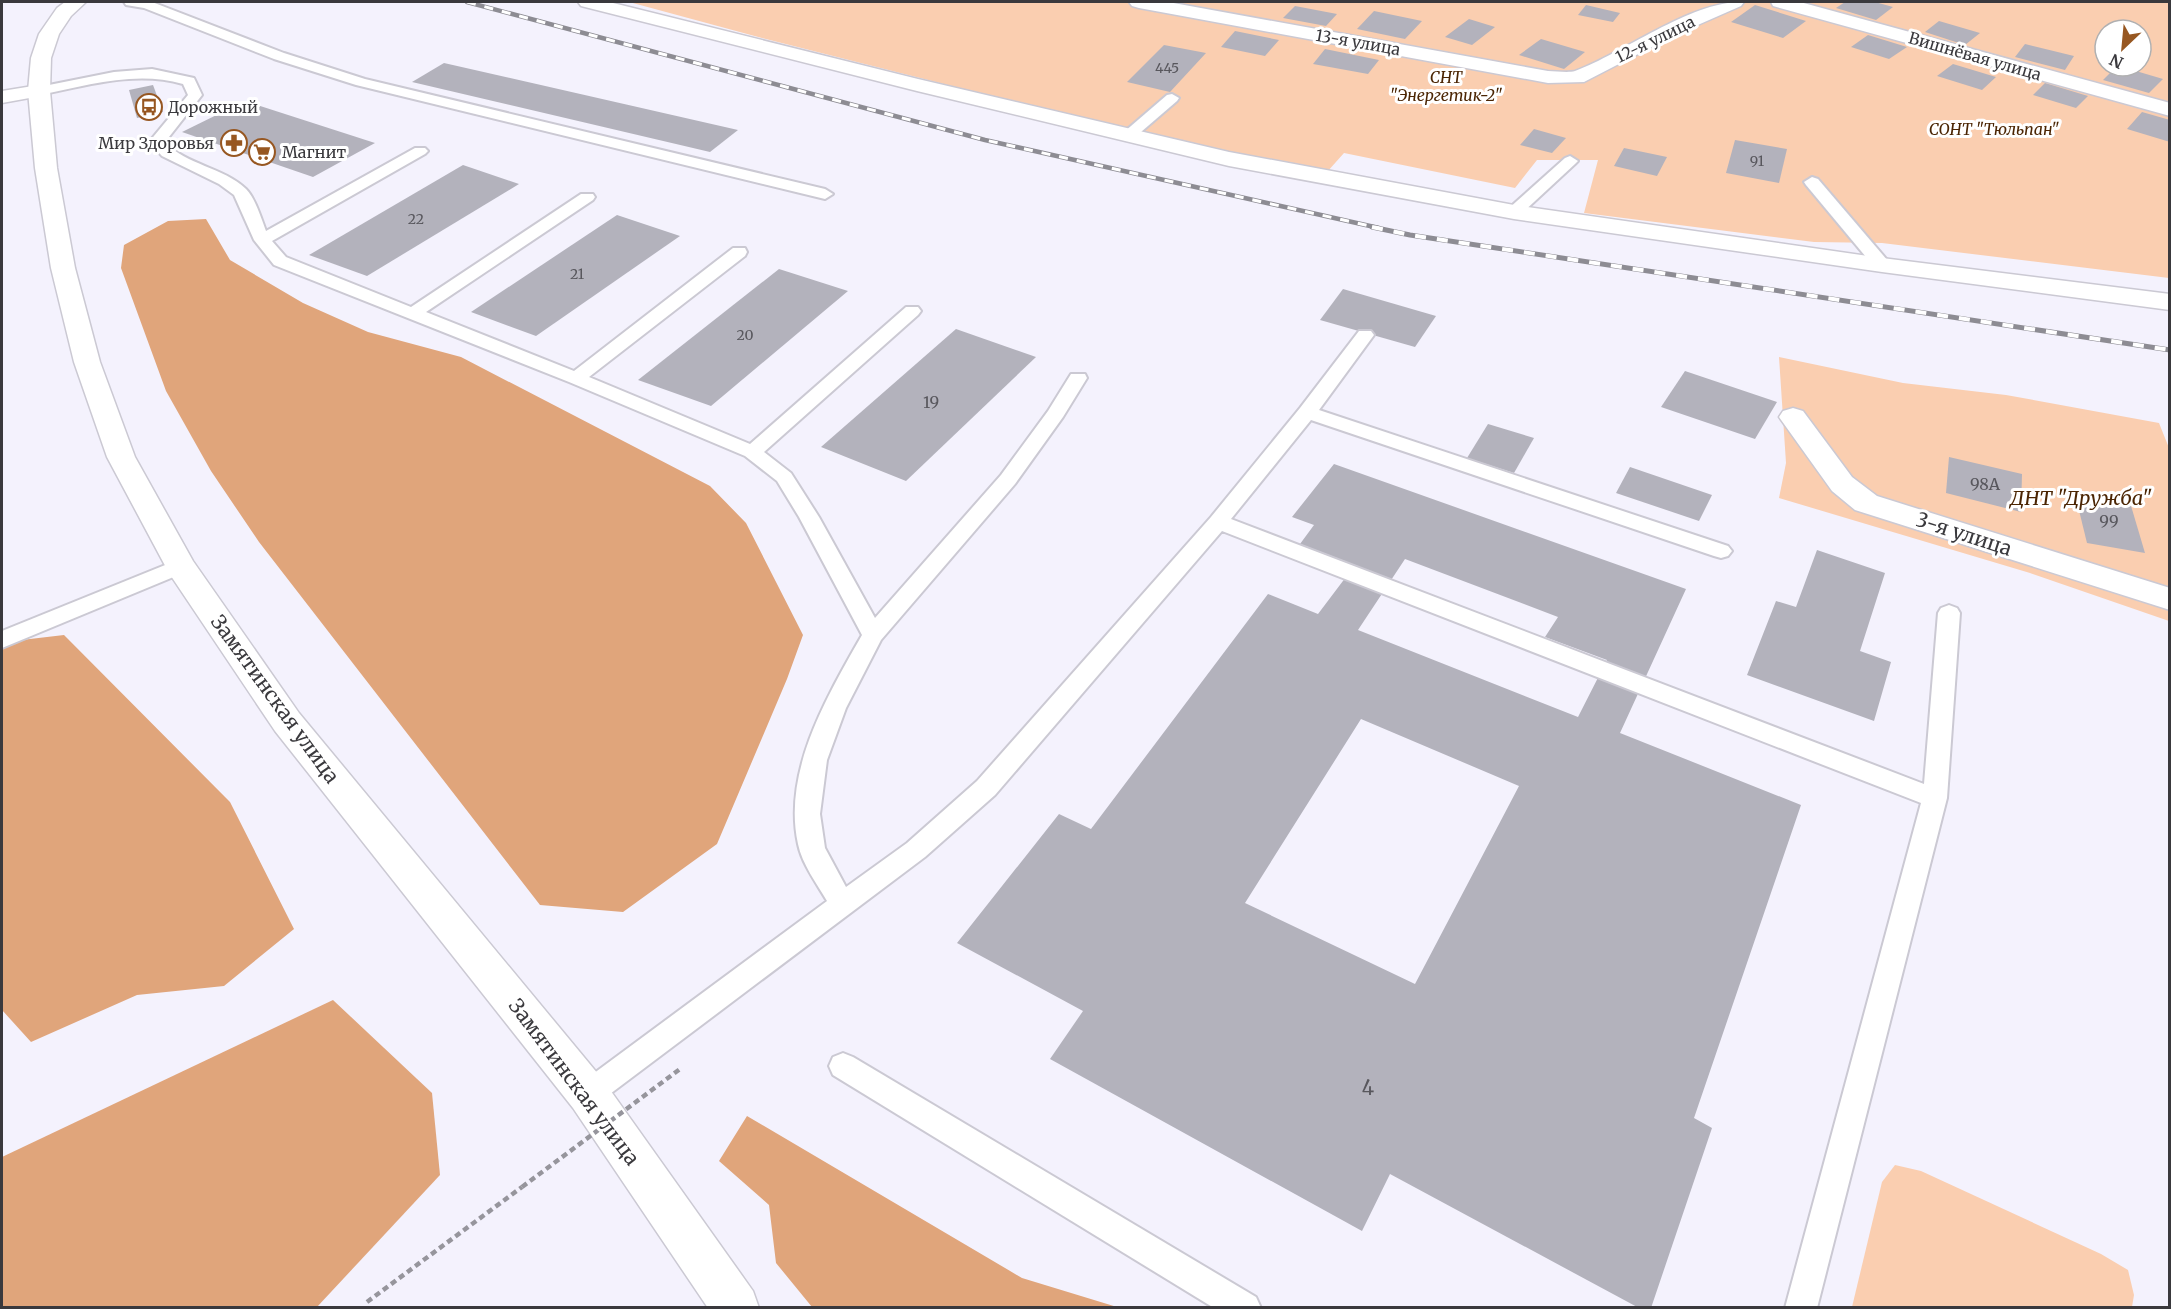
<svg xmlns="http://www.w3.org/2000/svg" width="2171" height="1309" font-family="Merriweather,serif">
<rect width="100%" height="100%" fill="#f4f2fd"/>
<!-- green -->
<g fill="#faceb0" fill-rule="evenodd">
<path d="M629 2H2169V278L1882 243 1814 242 1584 213 1598 160H1537L1515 188 1344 153 1327 172 1145 135 762 38ZM2105 30H2141V66H2105Z"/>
<path d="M1779 357 1903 383 2006 395 2159 423 2169 448V621L2030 573 1779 498 1786 463Z"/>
<path d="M1895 1165 1921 1171 2101 1254 2128 1270 2134 1295 2132 1307H1852L1882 1182Z"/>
</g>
<!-- forest -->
<g fill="#e0a57b">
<path d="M206 219 230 260 303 303 368 332 461 357 710 486 746 523 803 635 787 679 717 844 623 912 540 905 259 542 211 471 166 391 121 268 124 245 168 221Z"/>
<path d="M64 635 230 802 294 929 224 986 137 995 31 1042 2 1010V647L13 641Z"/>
<path d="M333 1000 432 1093 440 1175 317 1307H2V1157Z"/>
<path d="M747 1116 1022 1278 1117 1307H812L776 1263 769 1205 719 1161Z"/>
</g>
<!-- building -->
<g fill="#b3b2bc" fill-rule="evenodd">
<path d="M1845 2H1875L1893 7 1876 20 1836 8Z"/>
<path d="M1586 5 1620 13 1613 22 1578 15Z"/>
<path d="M1755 5 1806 21 1783 38 1731 22Z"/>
<path d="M1295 6 1337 14 1326 26 1283 18Z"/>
<path d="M1374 11 1422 21 1405 39 1357 29Z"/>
<path d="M1469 19 1495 27 1472 45 1445 37Z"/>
<path d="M1939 21 1980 33 1965 45 1925 32Z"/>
<path d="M1235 31 1279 40 1265 56 1221 47Z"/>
<path d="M1868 35 1907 47 1889 59 1851 47Z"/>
<path d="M1541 39 1585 52 1564 69 1519 55Z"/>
<path d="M2025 44 2074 56 2065 70 2015 57Z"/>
<path d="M1164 45 1206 53 1170 92 1127 82Z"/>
<path d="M1325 49 1379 60 1368 74 1313 64Z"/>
<path d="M444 63 738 130 710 152 412 82Z"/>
<path d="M1953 64 1996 77 1982 90 1937 76Z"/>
<path d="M2117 66H2119L2163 79 2149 93 2103 80Z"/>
<path d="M2045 83 2088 96 2076 108 2033 95Z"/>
<path d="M153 85 163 112 137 118 129 90Z"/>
<path d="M245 101 375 143 313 177 182 132Z"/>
<path d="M2142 112 2170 120V142L2127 129Z"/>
<path d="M1534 129 1566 138 1552 153 1520 145Z"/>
<path d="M1735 140 1787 149 1779 183 1726 173Z"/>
<path d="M1624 148 1667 157 1657 176 1614 166Z"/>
<path d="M463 165 519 184 367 276 309 255Z"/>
<path d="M617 215 680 236 536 336 471 312Z"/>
<path d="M779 269 848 291 711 406 638 380Z"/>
<path d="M1343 289 1436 316 1415 347 1320 320Z"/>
<path d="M956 329 1036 357 906 481 821 447Z"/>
<path d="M1685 371 1777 402 1755 439 1661 407Z"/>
<path d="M1488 424 1534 438 1514 473 1467 458Z"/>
<path d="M1949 457 2022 474 2021 512 1946 493Z"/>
<path d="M1334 464 1686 589 1620 733 1801 805 1694 1118 1712 1128 1651 1308H1639L1390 1174 1362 1231 1050 1059 1083 1011 957 943 1059 814 1091 829 1268 594 1318 614 1355 565 1300 544 1314 525 1292 517ZM1405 559 1558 617 1545 637 1607 660 1578 717 1358 630ZM1361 719 1519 786 1415 984 1245 903Z"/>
<path d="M1630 467 1712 495 1699 521 1616 493Z"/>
<path d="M2074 490 2129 499 2145 553 2087 543Z"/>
<path d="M1817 550 1885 573 1860 651 1891 662 1874 721 1747 675 1776 601 1796 607Z"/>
</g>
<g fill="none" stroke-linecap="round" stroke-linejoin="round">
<defs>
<g id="lane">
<path d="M124 2H152L284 53 365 79 825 189 833 194 825 199 356 85 274 59 144 8 126 5Z"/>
<path d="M152 69 194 78 202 95 165 142C186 165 223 167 246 189 255 198 261 218 266 231L415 148H425L428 151 425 154 272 241 286 257 411 307 581 194H593L595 197 593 200 426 312 574 371 733 248H745L747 252 745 256 589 377 750 444 906 307H918L921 311 918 315 764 452 791 473 819 517 875 618 1001 475 1048 411 1071 374H1085L1087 378 1063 417 1015 484 881 640 846 708 827 760 820 814 825 848 846 887 907 843 977 781 1211 517 1300 408 1359 331H1371L1374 335 1319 410 1728 546 1732 551 1728 556 1721 558 1714 556 1311 420 1231 519 1924 784 1938 613 1941 608 1949 605 1957 608 1960 613 1947 798 1817 1308H1785L1921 803 1222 531 995 795 925 857 598 1103 588 1107 578 1103 574 1094 578 1085 827 901C817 884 802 864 798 844 782 771 828 695 862 635L799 517 777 481 745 456 569 382 274 265 254 240 234 195 219 184 162 156 149 142 188 95 183 84C135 70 86 86 39 95L32 91 34 88 114 72Z"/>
<path d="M1172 94 1179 98 1177 101 1134 138H1124L1121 135 1124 132 1167 95Z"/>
<path d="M1570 156 1578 161 1575 164 1520 215H1508L1506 212 1508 209 1565 158Z"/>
<path d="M1812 177 1818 179 1888 261 1890 265 1888 269H1876L1806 185 1804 182Z"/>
<path d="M180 559 188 561 191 566 188 571 2 648V631Z"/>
<path d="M843 1053 853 1057 1256 1297 1261 1308H1214L833 1075 829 1066 833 1057Z"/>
</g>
<g id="street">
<path d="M578 2H609L918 79 1229 152 1514 205 1882 258 2170 294V310L1882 272 1514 219 1229 166 917 91 581 6Z"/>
<path d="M1129 2H1168L1548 71C1556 71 1568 73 1575 71 1624 53 1692 0 1744 2L1741 6 1675 35 1584 82 1548 83 1139 8 1132 6Z"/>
<path d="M1771 2H1800L2170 103V116L1773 6Z"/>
<path d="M39 85 46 87 50 91 46 95 2 103V91Z"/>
<path d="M1793 408 1803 411 1852 477 1877 496 2170 588V610L1855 510 1832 491 1779 417 1783 411Z"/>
</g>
<path id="secondary" d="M65 2H86L71 16 59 34 51 58 50 91 57 168 75 268 100 362 135 457 193 561 299 713 603 1080 753 1291 759 1308H708L573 1108 275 731 169 573 107 457 74 362 51 268 35 168 28 91 31 58 39 34 57 8Z"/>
</defs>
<!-- lane casing -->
<use href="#lane" stroke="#cbc9d3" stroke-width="4"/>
<!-- street casing -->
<use href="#street" stroke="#cbc9d3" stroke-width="3"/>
<!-- secondary casing -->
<use href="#secondary" stroke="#cbc9d3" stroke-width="3"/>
<!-- path -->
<path stroke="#96959c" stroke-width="4.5" stroke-dasharray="6 4" stroke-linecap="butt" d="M367 1302 522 1187"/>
<!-- lane -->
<use href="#lane" fill="#fff" fill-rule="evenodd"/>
<!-- street -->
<use href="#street" fill="#fff" fill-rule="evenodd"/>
<!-- secondary -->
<use href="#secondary" fill="#fff" fill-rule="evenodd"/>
<defs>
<path id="rail-far1" d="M467 2 985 140 1379 228"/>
<path id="rail" d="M1372 227 1410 235 2170 350"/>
</defs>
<!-- rail-far1 casing -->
<use href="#rail-far1" stroke="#8d8c93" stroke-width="4.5"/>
<!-- rail casing -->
<use href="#rail" stroke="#8d8c93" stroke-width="5"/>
<!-- rail-far1 -->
<use href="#rail-far1" stroke="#fff" stroke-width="3" stroke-dasharray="9" stroke-linecap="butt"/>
<!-- rail -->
<use href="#rail" stroke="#fff" stroke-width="4" stroke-dasharray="11" stroke-linecap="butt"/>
<!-- path-bridge -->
<path stroke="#96959c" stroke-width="4.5" stroke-dasharray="6 4" stroke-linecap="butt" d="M522 1187 680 1069"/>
</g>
<!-- icons -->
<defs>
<symbol id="bus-ring" viewBox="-11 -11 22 22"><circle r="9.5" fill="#fff" stroke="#975721" stroke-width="1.5"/><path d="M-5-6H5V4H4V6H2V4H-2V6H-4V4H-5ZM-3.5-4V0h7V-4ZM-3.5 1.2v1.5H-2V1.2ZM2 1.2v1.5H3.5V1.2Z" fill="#975721"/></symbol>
<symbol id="pharmacy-ring" viewBox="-11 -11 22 22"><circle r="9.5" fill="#fff" stroke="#975721" stroke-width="1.5"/><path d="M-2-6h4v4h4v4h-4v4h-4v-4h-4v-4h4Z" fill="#975721"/></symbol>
<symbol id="supermarket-ring" viewBox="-11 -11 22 22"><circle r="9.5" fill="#fff" stroke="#975721" stroke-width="1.5"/><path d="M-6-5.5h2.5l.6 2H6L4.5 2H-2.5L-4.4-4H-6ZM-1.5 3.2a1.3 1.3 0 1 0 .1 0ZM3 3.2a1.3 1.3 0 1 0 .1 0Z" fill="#975721"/></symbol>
</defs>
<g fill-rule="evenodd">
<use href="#bus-ring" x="134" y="92" width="30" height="30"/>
<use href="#pharmacy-ring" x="219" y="128" width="30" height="30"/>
<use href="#supermarket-ring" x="247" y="137" width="30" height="30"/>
</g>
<g text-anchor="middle" stroke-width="6" stroke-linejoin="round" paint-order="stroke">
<!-- far-number labels -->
<g font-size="14" fill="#58575d">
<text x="1167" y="73">445</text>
<text x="1757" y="166">91</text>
<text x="416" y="224">22</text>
<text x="577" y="279">21</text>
<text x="745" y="340">20</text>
</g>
<!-- far-street labels -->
<g font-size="16" fill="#3a393d" stroke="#fff">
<text transform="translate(1655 39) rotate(-26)" y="6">12-я улица</text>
<text transform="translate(1358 42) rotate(10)" y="6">13-я улица</text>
<text transform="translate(1975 56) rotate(16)" y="6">Вишнёвая улица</text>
</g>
<!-- far-park labels -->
<g font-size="16" font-style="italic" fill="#4b2503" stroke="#fff">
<text x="1446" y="83">СHТ<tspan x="1446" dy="18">"Энергетик-2"</tspan></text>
<text x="1994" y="135">СОНТ "Тюльпан"</text>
</g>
<!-- far-poi labels -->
<g font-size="16" fill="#3a393d" stroke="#fff" text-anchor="start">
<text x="168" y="113">Дорожный</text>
<text x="214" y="149" text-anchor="end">Мир Здоровья</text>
<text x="282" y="158">Магнит</text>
</g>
<!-- number labels -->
<g font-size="16" fill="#58575d">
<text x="931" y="408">19</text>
<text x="1985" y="490">98А</text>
<text x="2109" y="527">99</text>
</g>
<!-- park labels -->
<g font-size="20" font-style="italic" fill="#4b2503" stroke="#fff">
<text x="2081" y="505">ДНТ "Дружба"</text>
</g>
<!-- street labels -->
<g font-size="20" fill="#3a393d" stroke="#fff">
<text transform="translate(1964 534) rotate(18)" y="7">3-я улица</text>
<text transform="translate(275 699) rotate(54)" y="7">Замятинская улица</text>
<text transform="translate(574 1082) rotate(53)" y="7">Замятинская улица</text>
</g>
<!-- near-number labels -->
<g font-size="20" fill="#58575d">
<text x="1368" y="1095">4</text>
</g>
</g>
<!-- border -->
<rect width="2171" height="1309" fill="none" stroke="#3a393d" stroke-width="6"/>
<!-- north arrow -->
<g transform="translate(2123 48) rotate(206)"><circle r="28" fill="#ffffff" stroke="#b0b0b1" stroke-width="1.5"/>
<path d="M0-4.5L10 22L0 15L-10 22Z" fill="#975721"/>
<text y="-9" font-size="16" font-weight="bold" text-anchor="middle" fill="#3a393d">N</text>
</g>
</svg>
